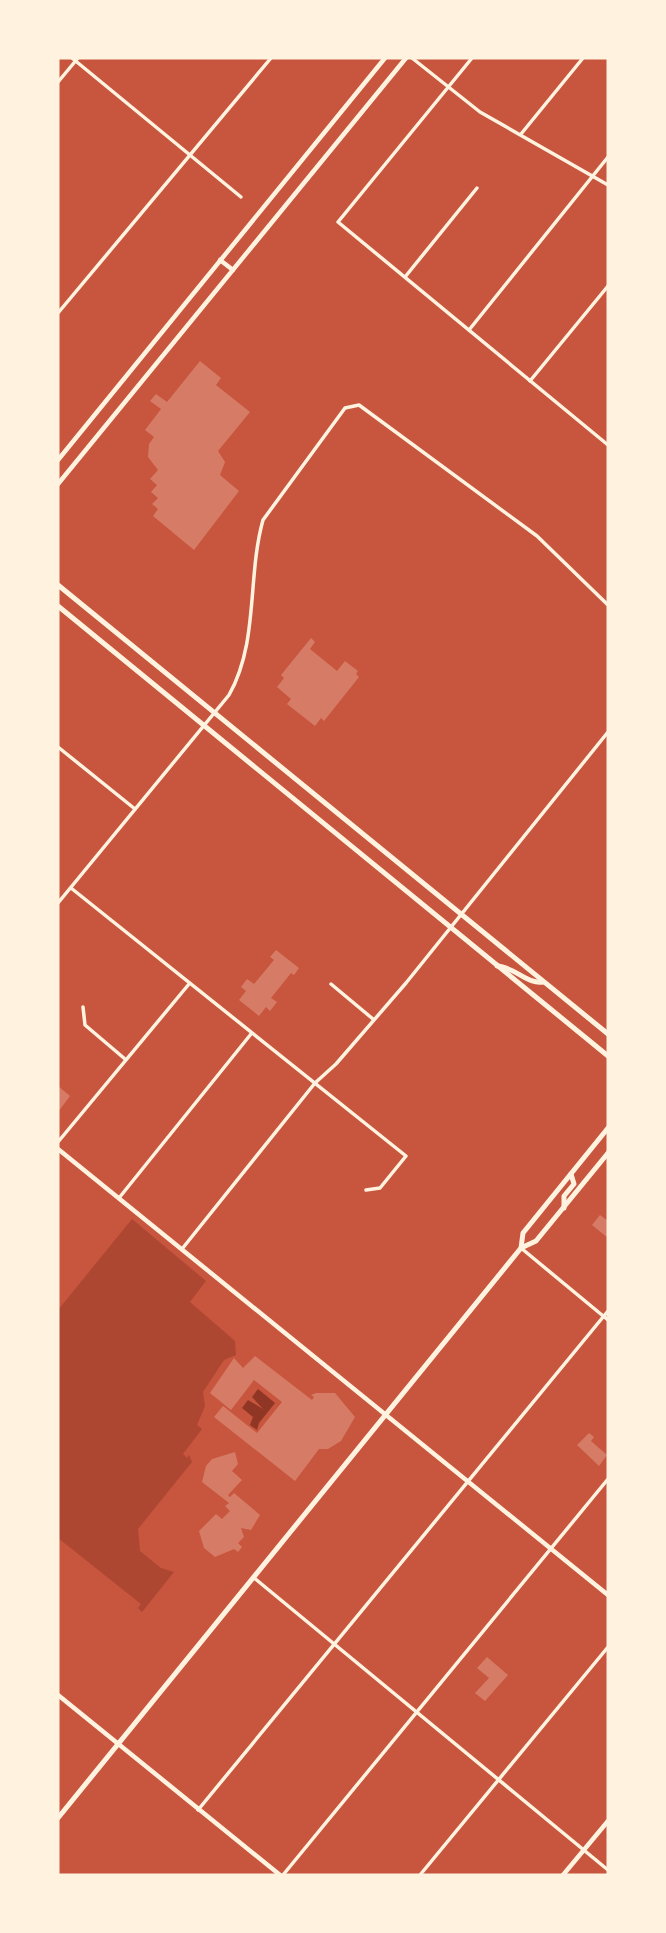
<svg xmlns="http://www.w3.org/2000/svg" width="666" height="1933" font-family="Lato,sans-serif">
<rect width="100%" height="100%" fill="#c8553d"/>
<!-- green -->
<path fill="#ae4732" d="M132 1219 206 1281 190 1302 235 1341 236 1355 224 1360 203 1392 205 1406 197 1425 202 1429 183 1454 187 1458 189 1455 192 1462 138 1529 140 1551 161 1568 174 1572 142 1612 138 1608 141 1604 58 1538V1310Z"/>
<!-- water -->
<path fill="#8f3625" d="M258 1389 275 1403 259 1423 257 1430 250 1425 253 1417 242 1408 248 1400 263 1409 252 1397Z"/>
<!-- building -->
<g fill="#d67c66">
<path d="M200 361 221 378 216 385 250 412 218 451 225 462 220 475 239 491 194 550 153 516 158 509 152 504 158 498 151 492 157 485 150 479 158 470 148 457 149 444 154 437 145 430 161 409 150 401 156 394 167 402Z"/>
<path d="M311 638 315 642 310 649 337 671 345 661 358 671 356 674 359 677 324 721 321 718 315 726 287 704 291 699 277 687 284 678 281 675Z"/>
<path d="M276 950 299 968 294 975 291 973 271 998 277 1002 270 1011 266 1007 259 1016 239 1000 246 991 241 987 247 979 254 984 274 960 270 957Z"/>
<path d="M58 1086 70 1096 58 1112Z"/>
<path d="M600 1215 608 1221V1238L592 1225Z"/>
<path d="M255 1356 312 1400 314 1397 311 1395 316 1393H335L355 1417 341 1441 328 1449H319L295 1481 214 1417 223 1406 257 1433 282 1402 254 1380 231 1410 210 1393 234 1358 243 1368Z"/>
<path d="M589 1433 594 1437 591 1441 607 1455 599 1466 577 1445Z"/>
<path d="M235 1452 238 1464 232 1471 242 1480 228 1495 230 1497 234 1493 260 1515 251 1530 241 1528 244 1537 238 1543 242 1547 238 1552 234 1549 215 1557 204 1548 199 1531 216 1514 222 1519 230 1511 225 1506 229 1503 202 1482 206 1466 212 1459Z"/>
<path d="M487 1657 508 1675 485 1701 475 1693 489 1678 477 1668Z"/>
</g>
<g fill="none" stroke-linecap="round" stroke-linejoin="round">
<!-- minor -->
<g stroke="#fff3e0" stroke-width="3.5">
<path d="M72 58 241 197"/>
<path d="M412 58 480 112 608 185"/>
<path d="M472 58 338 222 608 445"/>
<path d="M58 82 78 58"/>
<path d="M521 134 583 58"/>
<path d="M405 277 477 188"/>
<path d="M58 313 271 58"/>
<path d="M469 330 608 157"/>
<path d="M530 381 608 286"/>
<path d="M58 747 135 809"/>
<path d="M71 888 406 1156 380 1188 366 1190"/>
<path d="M58 903 229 695C259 642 247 577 263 520L345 408 359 405 537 536 608 605"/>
<path d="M331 984 373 1019"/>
<path d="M83 1007 85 1025 125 1059"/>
<path d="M58 1142 189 984"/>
<path d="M119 1198 251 1034"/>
<path d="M521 1248 608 1320"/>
<path d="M182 1249 315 1083 336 1064 406 983 608 732"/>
<path d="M253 1577 608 1870"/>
<path d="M198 1810 608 1311"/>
<path d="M283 1875 608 1479"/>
<path d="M420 1875 608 1647"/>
</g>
<!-- tertiary -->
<g stroke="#fff3e0" stroke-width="4.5">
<path d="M58 1149 608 1595"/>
<path d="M58 1695 280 1875"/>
<path d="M563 1875 608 1821"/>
</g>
<!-- secondary -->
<g stroke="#fff3e0" stroke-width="4.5">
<path d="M220 260 233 270"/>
<path d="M58 460 385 58"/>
<path d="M58 484 406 58"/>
</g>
<!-- primary -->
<g stroke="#fff3e0" stroke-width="5">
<path d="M58 585 608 1034"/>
<path d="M58 606 608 1056"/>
<path d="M497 966C515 967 528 985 543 982"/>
<path d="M564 1208V1196L574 1184 571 1174"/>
<path d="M521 1248 523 1233 608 1128"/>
<path d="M58 1818 521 1248 536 1241 608 1153"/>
</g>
</g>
<!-- border -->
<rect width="666" height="1933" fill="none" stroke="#fff3e0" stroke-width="119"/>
</svg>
